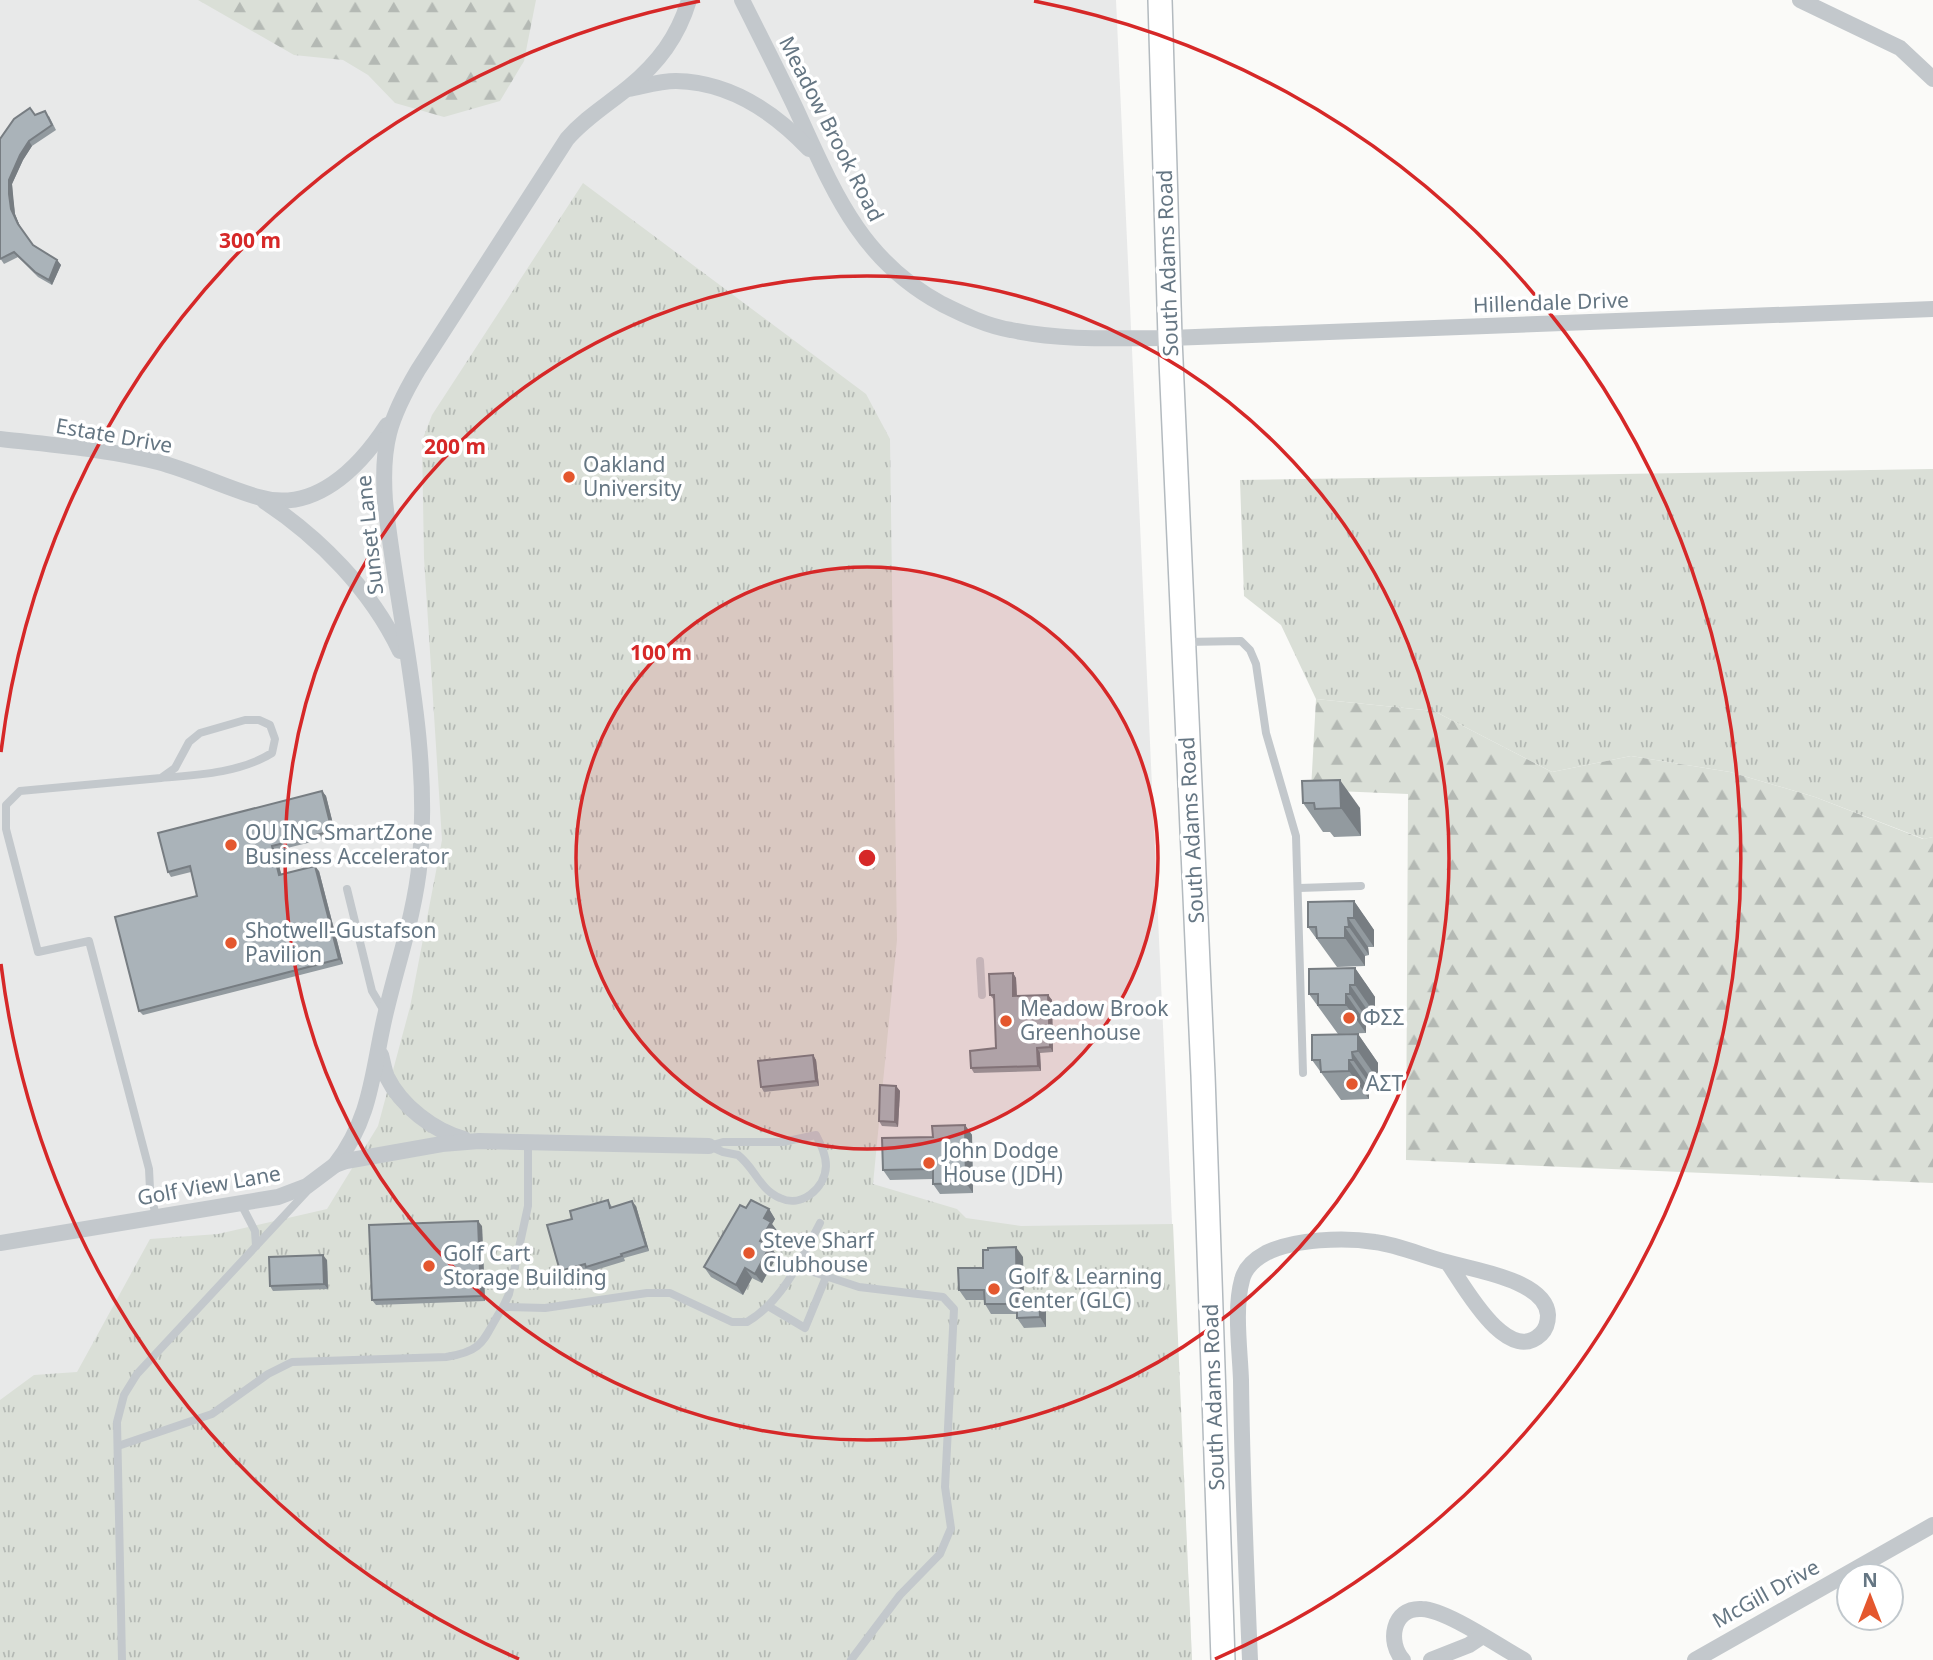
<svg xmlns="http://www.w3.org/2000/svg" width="1933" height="1660" font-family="'Noto Sans',sans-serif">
<defs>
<pattern id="grass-tufts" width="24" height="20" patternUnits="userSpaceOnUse" patternTransform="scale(1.75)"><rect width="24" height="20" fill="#dadfd7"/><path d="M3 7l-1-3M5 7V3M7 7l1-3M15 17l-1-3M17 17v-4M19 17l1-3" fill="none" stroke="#b4b9b4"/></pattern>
<pattern id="forest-firs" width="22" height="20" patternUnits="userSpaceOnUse" patternTransform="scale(1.75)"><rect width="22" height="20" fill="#dadfd7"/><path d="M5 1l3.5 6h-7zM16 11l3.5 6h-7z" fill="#b4b9b4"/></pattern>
</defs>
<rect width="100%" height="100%" fill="#fafaf8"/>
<!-- built -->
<path fill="#e8e9e9" d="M0 0H1116L1192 1660H0Z"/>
<!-- grass -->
<g fill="url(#grass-tufts)">
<path d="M583 183 866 394 890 439 897 940 873 1184 957 1209 966 1218 1021 1226 1173 1224 1192 1660H0V1400L34 1375 77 1372 150 1239 218 1234 327 1209 378 1126 410 1007 442 840 424 558 422 441 432 415Z"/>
<path d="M1933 469V837L1924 839 1815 797 1730 772 1631 756 1552 772 1434 711 1316 699 1281 625 1244 596 1240 480Z"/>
</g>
<!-- forest -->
<g fill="url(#forest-firs)">
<path d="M198 0H536L524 61 500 101 444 117 395 103 368 75 343 60 294 55Z"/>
<path d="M1316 699 1434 711 1552 772 1631 756 1730 772 1815 797 1923 839 1933 837V1183L1406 1160 1408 794 1311 790Z"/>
</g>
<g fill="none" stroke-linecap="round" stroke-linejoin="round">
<defs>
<path id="secondary" d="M1160 0 1170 338 1203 1075 1223 1660"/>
</defs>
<!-- secondary casing -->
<use href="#secondary" stroke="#b3babf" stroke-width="26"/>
<!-- service -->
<g stroke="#c3c8cc" stroke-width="8">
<path d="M1186 642 1241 641 1250 650 1256 664 1266 733 1296 836 1303 1073"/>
<path d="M1299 888 1361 886"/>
<path d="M347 889 372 991 384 1011"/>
<path d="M980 961 982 995"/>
<path d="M816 1135C821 1145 826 1155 826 1166 825 1189 801 1208 780 1198 759 1189 755 1168 738 1155L723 1152 709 1146 723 1142H783Z"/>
<path d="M241 1204 255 1231 256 1246"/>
<path d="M156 1217 150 1189 149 1169 89 941 38 952 6 829V805L20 791 161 778 175 768 189 742 200 733 245 720H259L270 725 275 739 272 753C240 773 198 775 161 778"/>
<path d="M798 1267 859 1287 943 1297 954 1309 945 1487 951 1528 940 1554 900 1595 851 1660"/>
<path d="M768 1306 805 1328 826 1277"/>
<path d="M503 1307 509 1294 528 1206V1142"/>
<path d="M118 1446 212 1414 268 1374 292 1362 446 1357C487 1351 483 1337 503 1307L545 1308 647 1293H670L732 1322H747C782 1302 802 1258 820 1223"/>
<path d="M122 1660 117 1422 124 1395 137 1374 310 1188"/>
</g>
<!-- minor -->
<g stroke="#c3c8cc" stroke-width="16">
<path d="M742 0C760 36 779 73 796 109 833 190 860 260 942 304 964 315 987 326 1011 330 1063 341 1117 338 1170 338L1933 309"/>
<path d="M1800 0 1900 48 1933 79"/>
<path d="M628 89C644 86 660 81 676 81 729 82 774 112 809 149"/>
<path d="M0 439C52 445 107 449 158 462 192 471 224 487 258 497 314 514 359 468 387 425"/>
<path d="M264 501C320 538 371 590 400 651"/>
<path d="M381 1055C383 1062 384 1070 387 1077 401 1106 434 1131 464 1139"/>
<path d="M335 1165C372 1117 372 1072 385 1016 397 964 415 914 420 860 431 740 398 620 385 501 381 445 389 419 418 370L567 139C585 118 607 105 629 87 658 63 678 37 689 0"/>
<path d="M0 1243 278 1197 307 1186 335 1165 346 1161 442 1144 479 1141 709 1146"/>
<path d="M1250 1660C1246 1567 1242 1474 1241 1380 1240 1351 1234 1308 1242 1280 1245 1267 1255 1259 1266 1253 1294 1239 1344 1237 1375 1242 1399 1245 1423 1256 1446 1262 1473 1270 1546 1280 1548 1315 1548 1322 1546 1329 1541 1334 1507 1367 1463 1284 1448 1263"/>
<path d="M1403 1660C1387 1643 1392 1607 1422 1609 1447 1610 1500 1647 1524 1660"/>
<path d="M1431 1660 1469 1645 1481 1637"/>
<path d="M1695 1660 1933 1525"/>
</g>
<!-- secondary -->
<use href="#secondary" stroke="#fff" stroke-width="23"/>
</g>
<!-- wall -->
<g fill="#929a9f">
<path d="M49 116 56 130 32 146 23 160 12 184 13 199 15 214 21 229 33 245 57 260 61 265 52 285 38 277 18 257 4 264 0 258V139Z"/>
<path d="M1302 781 1360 808 1361 836 1334 837 1330 832H1323L1303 803Z"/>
<path d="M322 791 326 796 336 836 275 851 281 875 319 871 343 964 143 1015 139 1011 197 896 191 872 171 877 168 872Z"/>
<path d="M1354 901 1374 930V947H1368L1369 955 1365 956V966L1337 967 1308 927Z"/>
<path d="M1355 968 1375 997V1014H1370V1023H1366V1033L1338 1034 1309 994Z"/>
<path d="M1013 973 1016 978 1017 996 1048 995 1052 1000 1053 1052 1040 1053 1041 1071 974 1073 971 1068 996 1048 994 1000 990 995Z"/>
<path d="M1358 1034 1378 1063V1080H1372L1373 1089H1369V1099L1341 1100 1312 1060Z"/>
<path d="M813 1055 816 1060 819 1086 764 1092 761 1087Z"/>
<path d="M896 1086 900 1091 898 1127 882 1126 879 1121Z"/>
<path d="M965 1125 972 1135 973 1193 940 1194 933 1184V1179L890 1180 883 1170 933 1137Z"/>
<path d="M608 1200 612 1207 636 1206 649 1251 624 1258 625 1261 589 1272 587 1269 564 1276 560 1271 572 1219Z"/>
<path d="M746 1208 769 1209 775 1219 772 1224 778 1232 770 1246 777 1256 762 1283 752 1278 743 1295 711 1277 704 1267Z"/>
<path d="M482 1226 485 1301 376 1305 372 1300Z"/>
<path d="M1023 1257 1024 1296 1046 1306V1327L1024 1328 1017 1318V1314H991L985 1304 984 1300H966L959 1290 983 1268Z"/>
<path d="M327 1260 328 1289 273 1291 270 1286Z"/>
</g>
<!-- shaded-wall -->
<g fill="#777d82">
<path d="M29 141 32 146 23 160 12 184 15 214 21 229 11 209 9 180 20 155Z"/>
<path d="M57 260 61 265 52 285 49 280Z"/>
<path d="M1340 780 1360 808 1361 836 1341 808Z"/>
<path d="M322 791 326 796 336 836 332 831Z"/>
<path d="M272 846 275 851 283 880 279 875Z"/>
<path d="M315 866 319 871 343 964 339 959Z"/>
<path d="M1354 901 1374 930V947L1354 918Z"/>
<path d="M1348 918 1368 947 1369 955 1349 927Z"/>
<path d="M1345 927 1365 956V966L1345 938Z"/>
<path d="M1355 968 1375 997V1014L1355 985Z"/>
<path d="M1013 973 1016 978 1017 1001 1013 996Z"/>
<path d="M1350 985 1370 1014V1023L1350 994Z"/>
<path d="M1346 994 1366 1023V1033L1346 1005Z"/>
<path d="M1048 995 1052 1000 1053 1052 1050 1047Z"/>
<path d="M1358 1034 1378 1063V1080L1358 1051Z"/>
<path d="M1037 1048 1040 1053 1041 1071 1038 1066Z"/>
<path d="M1352 1052 1372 1080 1373 1089 1353 1060Z"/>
<path d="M813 1055 816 1060 819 1086 816 1081Z"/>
<path d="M1349 1060 1369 1089V1099L1349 1071Z"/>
<path d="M896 1086 900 1091 898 1127 895 1122Z"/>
<path d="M965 1125 972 1135 973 1193 966 1183Z"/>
<path d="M632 1201 636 1206 649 1251 646 1246Z"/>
<path d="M769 1209 775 1219 772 1224 778 1232 767 1251 760 1241 764 1218Z"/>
<path d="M478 1221 482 1226 485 1301 481 1296Z"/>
<path d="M770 1246 777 1256 762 1283 755 1274Z"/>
<path d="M1016 1247 1023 1257 1024 1314 1017 1304Z"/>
<path d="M323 1255 327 1260 328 1289 324 1284Z"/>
<path d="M745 1268 752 1278 743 1295 736 1285Z"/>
<path d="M1039 1296 1046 1306V1327L1040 1317Z"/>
</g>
<!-- building -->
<g fill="#aab3b9" stroke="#777d82" stroke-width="2">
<path d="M30 108 35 115 45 111 52 125 29 141 20 155 9 180V194L11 209 18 224 33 245 57 260 49 280 35 272 14 252 0 259V139L14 119Z"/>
<path d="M1340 780 1341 808 1315 809 1314 803H1303L1302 781Z"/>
<path d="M322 791 332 831 272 846 279 875 315 866 339 959 139 1011 115 917 197 896 190 866 168 872 158 833Z"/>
<path d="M1354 901V918H1348L1349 927H1345V938H1317L1316 927H1308V902Z"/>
<path d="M1355 968V985H1350V994H1346V1005H1318V994H1309V969Z"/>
<path d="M1013 973V996L1048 995 1050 1047 1037 1048 1038 1066 971 1068 970 1051 996 1048 994 995H990L989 974Z"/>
<path d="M1358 1034V1051L1352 1052 1353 1060H1349V1071L1321 1072 1320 1060H1312V1035Z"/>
<path d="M813 1055 816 1081 761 1087 758 1061Z"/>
<path d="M880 1085 896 1086 895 1122 879 1121Z"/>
<path d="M965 1125 966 1183 933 1184V1169L883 1170 882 1138 933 1137 932 1126Z"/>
<path d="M608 1200 610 1208 632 1201 646 1246 621 1254 622 1256 586 1267 585 1264 560 1271 547 1225 572 1219 570 1211Z"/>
<path d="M751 1200 769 1209 764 1218 771 1222 760 1241 770 1246 755 1274 745 1268 736 1285 704 1267 740 1205 746 1208Z"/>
<path d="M478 1221 481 1296 372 1300 369 1225Z"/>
<path d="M1016 1247 1017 1304H985L984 1290H959L958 1268H983V1250H988V1248Z"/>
<path d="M323 1255 324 1284 270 1286 269 1257Z"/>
<path d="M1017 1296H1039L1040 1317 1017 1318Z"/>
</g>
<!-- distance rings -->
<circle cx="867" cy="858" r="291" fill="#d62828" fill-opacity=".12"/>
<g fill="none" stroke="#d62828" stroke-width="3.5">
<circle cx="867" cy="858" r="291"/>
<circle cx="867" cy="858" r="582"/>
<path d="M519 1659A873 873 0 0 1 1 964M1 752A873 873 0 0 1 700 1M1034 1A873 873 0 0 1 1215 1659"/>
</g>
<!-- markers -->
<g fill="#e4572e" stroke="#fff" stroke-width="2.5">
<circle cx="569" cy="477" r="7"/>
<circle cx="231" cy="845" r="7"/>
<circle cx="231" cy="943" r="7"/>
<circle cx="1349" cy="1018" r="7"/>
<circle cx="1006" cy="1021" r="7"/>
<circle cx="1352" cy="1084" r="7"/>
<circle cx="929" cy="1163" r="7"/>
<circle cx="749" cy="1253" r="7"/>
<circle cx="429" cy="1266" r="7"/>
<circle cx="994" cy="1289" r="7"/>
</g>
<g text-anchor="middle" stroke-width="7" stroke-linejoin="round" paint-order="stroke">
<!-- street labels -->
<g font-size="21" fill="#657683" stroke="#fff">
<text transform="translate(831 129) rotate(63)" y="7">Meadow Brook Road</text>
<text transform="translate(1168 263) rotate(-92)" y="7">South Adams Road</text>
<text transform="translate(1551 303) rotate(-2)" y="7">Hillendale Drive</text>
<text transform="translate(114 436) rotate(10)" y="7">Estate Drive</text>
<text transform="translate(370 535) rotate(-96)" y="7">Sunset Lane</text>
<text transform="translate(1192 830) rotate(-93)" y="7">South Adams Road</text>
<text transform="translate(209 1186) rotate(-10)" y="7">Golf View Lane</text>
<text transform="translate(1214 1397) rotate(-92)" y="7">South Adams Road</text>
<text transform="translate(1766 1594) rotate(-29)" y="7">McGill Drive</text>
</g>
<!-- poi labels -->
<g font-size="21" fill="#657683" stroke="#fff" text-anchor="start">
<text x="583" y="472">Oakland<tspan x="583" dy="24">University</tspan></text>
<text x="245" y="840">OU INC SmartZone<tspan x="245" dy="24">Business Accelerator</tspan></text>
<text x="245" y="938">Shotwell-Gustafson<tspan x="245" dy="24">Pavilion</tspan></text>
<text x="1020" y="1016">Meadow Brook<tspan x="1020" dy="24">Greenhouse</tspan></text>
<text x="1363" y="1025">ΦΣΣ</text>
<text x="1366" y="1091">AΣΤ</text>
<text x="943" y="1158">John Dodge<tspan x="943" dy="24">House (JDH)</tspan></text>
<text x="763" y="1248">Steve Sharf<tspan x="763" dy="24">Clubhouse</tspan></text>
<text x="443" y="1261">Golf Cart<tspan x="443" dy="24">Storage Building</tspan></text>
<text x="1008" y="1284">Golf &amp; Learning<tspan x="1008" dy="24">Center (GLC)</tspan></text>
</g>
</g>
<circle cx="867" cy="858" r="10" fill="#d62828" stroke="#fff" stroke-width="3.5"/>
<g font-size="21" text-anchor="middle" font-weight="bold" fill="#d62828" stroke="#fff" stroke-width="7" stroke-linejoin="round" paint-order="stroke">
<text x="250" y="248">300 m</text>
<text x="455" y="454">200 m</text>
<text x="661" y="660">100 m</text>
</g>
<!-- north arrow -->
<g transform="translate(1870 1597)"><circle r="33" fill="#ffffff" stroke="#c1c8cd" stroke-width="2"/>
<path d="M0-5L12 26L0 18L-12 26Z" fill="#e4572e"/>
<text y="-10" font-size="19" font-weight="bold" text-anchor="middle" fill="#657683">N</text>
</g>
</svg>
